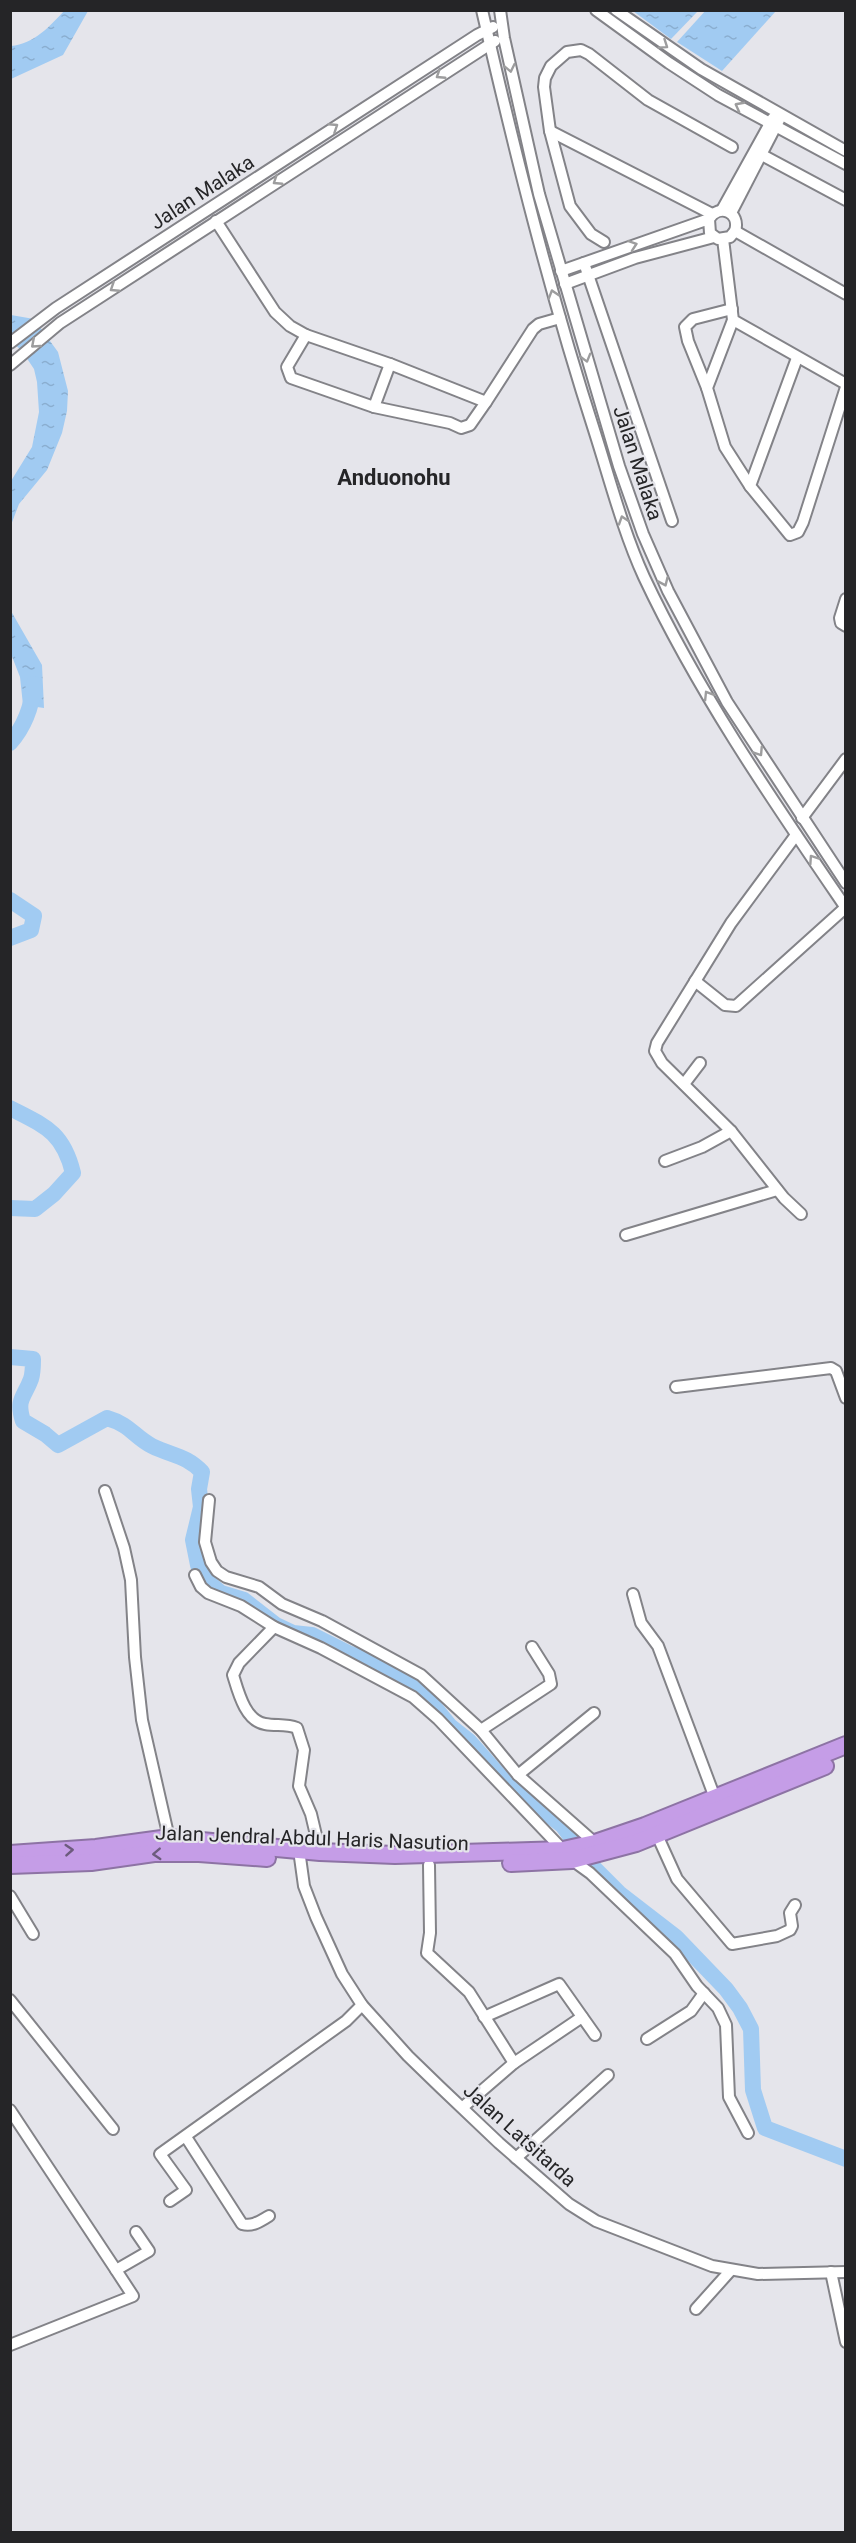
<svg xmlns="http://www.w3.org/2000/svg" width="856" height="2543" font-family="Roboto,sans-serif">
<defs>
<pattern id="water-ripples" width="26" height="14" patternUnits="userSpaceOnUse" patternTransform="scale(1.5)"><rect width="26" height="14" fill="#a1cbf2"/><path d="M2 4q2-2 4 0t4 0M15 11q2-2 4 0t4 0" fill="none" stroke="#8aaed0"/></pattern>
</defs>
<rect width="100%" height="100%" fill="#e5e5eb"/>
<!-- water -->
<g fill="url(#water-ripples)">
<path d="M65 10 88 11 63 55 11 79V46C34 44 50 26 65 10Z"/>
<path d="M706 10H776V11L722 71 677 42Z"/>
<path d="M633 11V10L698 11 671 39Z"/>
<path d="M11 315 34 319 58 352 68 391 67 411 62 433 47 470 19 504 11 525V481L32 447 39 412 37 382 34 369 22 351 11 341Z"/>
<path d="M11 611 42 665 44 708 23 705 20 677 11 654Z"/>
</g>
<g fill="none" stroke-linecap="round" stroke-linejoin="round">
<!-- river -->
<g stroke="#a1cbf2" stroke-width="16">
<path d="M10 743C25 726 32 706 34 684"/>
<path d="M10 900 34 916 31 930 10 938"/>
<path d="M10 1108C45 1126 63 1132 73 1173L54 1194 35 1209 10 1208"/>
<path d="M10 1357 33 1359C33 1365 33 1373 31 1379 24 1398 16 1399 23 1421L45 1434 58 1445 107 1418C131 1425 133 1436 152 1446 172 1456 186 1455 202 1472L199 1489 201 1507 193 1540 198 1565 206 1580 221 1593 244 1600 276 1625 293 1633 312 1635 348 1653 374 1662 397 1672 418 1687 450 1726 469 1741 506 1783 562 1825 595 1869 619 1893 676 1937 726 1989 740 2008 751 2029 753 2090 765 2128 846 2159"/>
</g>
<defs>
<g id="minor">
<path d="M482 10C515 153 550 294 595 433 610 480 623 531 644 577 699 694 773 801 846 908"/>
<path d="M500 10 504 38 539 194 619 466 643 534 668 591 727 702 846 883"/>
<path d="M596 10 669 63 718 95 846 164"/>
<path d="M616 10 701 69 846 151"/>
<path d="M550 131 712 214"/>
<path d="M762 155 846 200"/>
<path d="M722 210 773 118"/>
<path d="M731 213 779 120"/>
<path d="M216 221 275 312 290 326 306 335 390 364 486 402 533 329 539 324 560 318"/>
<path d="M735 231 846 294"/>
<path d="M723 239 733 320 846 384"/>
<path d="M604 242 591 234 570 206 550 131 544 87 545 78 551 66 567 52 581 50 589 54 648 100 732 147"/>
<path d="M584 263 672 521"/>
<path d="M561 271 709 219C719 203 741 212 735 231L730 237 718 239 710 233 709 219"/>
<path d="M565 284 635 258 714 237"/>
<path d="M733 320 707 388 725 447 750 486"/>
<path d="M306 335 287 367 291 378 374 407"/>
<path d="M10 343 56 308 477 35 493 27"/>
<path d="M797 358 750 486 790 535 798 532 803 522 846 387"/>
<path d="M390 364 374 407 450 423 461 428 470 425 486 402"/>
<path d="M10 365 60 323 495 41"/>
<path d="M707 388 688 341 685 327 693 319 732 309"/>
<path d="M846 599 840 618 841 623 846 626"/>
<path d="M802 818 846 759"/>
<path d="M796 835 731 923 657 1043 655 1051 662 1063 731 1131 784 1198 801 1214"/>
<path d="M695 981 725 1005 736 1006 845 908"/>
<path d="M684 1084 700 1063"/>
<path d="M665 1161 702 1147 731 1131"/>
<path d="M626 1235 777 1190"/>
<path d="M676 1387 831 1368 836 1371 846 1398"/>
<path d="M105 1491 124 1548 131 1580 135 1657 142 1720 169 1838"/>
<path d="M209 1500 205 1542 211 1562 217 1571 226 1577 259 1587 282 1604 322 1621 421 1675 481 1730 518 1775"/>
<path d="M195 1575 201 1587 208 1593 241 1606 274 1627 321 1648 413 1697 438 1719 563 1850"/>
<path d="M633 1594 641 1623 658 1646 715 1798"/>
<path d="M274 1627 239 1663 233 1675C238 1691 245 1721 265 1724 277 1726 286 1724 297 1728L304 1750 299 1786 311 1814 320 1852"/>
<path d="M594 1713 518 1775 595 1843"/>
<path d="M481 1730 551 1684 549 1674 532 1647"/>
<path d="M657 1835 677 1879 732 1944 777 1936 790 1930 792 1926 790 1913 795 1905"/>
<path d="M299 1850 304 1886 316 1917 342 1974 362 2005 408 2056 440 2087 499 2143 569 2204 596 2221 712 2266 758 2274 846 2272"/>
<path d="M572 1860 590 1873 675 1954 697 1986 718 2008 726 2025 729 2097 748 2133"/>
<path d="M429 1865 430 1933 427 1953 469 1992 514 2063 463 2107"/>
<path d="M10 1896 33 1934"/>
<path d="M10 2000 113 2129"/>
<path d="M484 2017 559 1984 595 2035"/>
<path d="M647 2039 691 2011 704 1993"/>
<path d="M514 2063 582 2017"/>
<path d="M10 2110 116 2270 149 2251 136 2232"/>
<path d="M186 2137 242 2224C253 2227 260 2221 269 2216"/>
<path d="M516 2158 608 2075"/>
<path d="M170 2201 186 2190 160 2154 346 2021 362 2005"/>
<path d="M831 2272 846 2342"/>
<path d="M696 2309 731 2270"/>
<path d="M10 2345 133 2296 116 2270"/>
</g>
<g id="highway">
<path d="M10 1854 96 1848 169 1838 320 1852 395 1855 563 1850 595 1843 645 1826 846 1745"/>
<path d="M511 1863 572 1860 636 1843 825 1766"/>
<path d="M10 1865 91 1862 154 1853H199L267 1858"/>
</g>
</defs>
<!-- minor casing -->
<use href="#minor" stroke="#838388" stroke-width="14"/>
<!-- highway casing -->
<use href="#highway" stroke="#8d73a4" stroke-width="20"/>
<!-- minor -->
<use href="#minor" stroke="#fff" stroke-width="10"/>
<!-- highway -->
<use href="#highway" stroke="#c59de7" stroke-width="16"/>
</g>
<!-- one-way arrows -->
<defs><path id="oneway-chevron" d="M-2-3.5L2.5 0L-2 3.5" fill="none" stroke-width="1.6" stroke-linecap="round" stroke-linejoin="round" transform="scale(1.5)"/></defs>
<g stroke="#9d9d9e">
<use href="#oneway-chevron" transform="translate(664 45) rotate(34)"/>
<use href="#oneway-chevron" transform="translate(510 68) rotate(78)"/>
<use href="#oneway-chevron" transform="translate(440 75) rotate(147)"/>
<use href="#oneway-chevron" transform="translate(739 106) rotate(-152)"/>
<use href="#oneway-chevron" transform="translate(334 127) rotate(-33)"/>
<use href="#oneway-chevron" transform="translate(277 181) rotate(147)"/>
<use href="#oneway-chevron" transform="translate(633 245) rotate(-19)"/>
<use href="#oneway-chevron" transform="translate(114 288) rotate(147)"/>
<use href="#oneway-chevron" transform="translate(553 294) rotate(-107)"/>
<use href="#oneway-chevron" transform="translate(35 344) rotate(139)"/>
<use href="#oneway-chevron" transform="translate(586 358) rotate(74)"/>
<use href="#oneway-chevron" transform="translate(623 520) rotate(-108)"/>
<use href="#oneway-chevron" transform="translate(664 582) rotate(66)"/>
<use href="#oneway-chevron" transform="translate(708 695) rotate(-122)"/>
<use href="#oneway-chevron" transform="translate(759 752) rotate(57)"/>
<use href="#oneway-chevron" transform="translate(813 859) rotate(-124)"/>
</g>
<g stroke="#6d5b7d">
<use href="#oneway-chevron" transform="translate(69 1850) rotate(-4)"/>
<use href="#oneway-chevron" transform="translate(157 1854) rotate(177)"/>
</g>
<g text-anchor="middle" stroke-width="4.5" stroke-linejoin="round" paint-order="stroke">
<!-- street labels -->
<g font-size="20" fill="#252527" stroke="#e5e5eb">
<text transform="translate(202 192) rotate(-33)" y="7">Jalan Malaka</text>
<text transform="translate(638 463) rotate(72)" y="7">Jalan Malaka</text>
<text transform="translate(312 1838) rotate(2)" y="7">Jalan Jendral Abdul Haris Nasution</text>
<text transform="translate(520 2135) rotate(42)" y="7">Jalan Latsitarda</text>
</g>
<!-- quarter labels -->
<g font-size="22" font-weight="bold" fill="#252527" stroke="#e5e5eb">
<text x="394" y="485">Anduonohu</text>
</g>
</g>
<!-- border -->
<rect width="856" height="2543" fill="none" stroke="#252527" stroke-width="24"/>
</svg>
